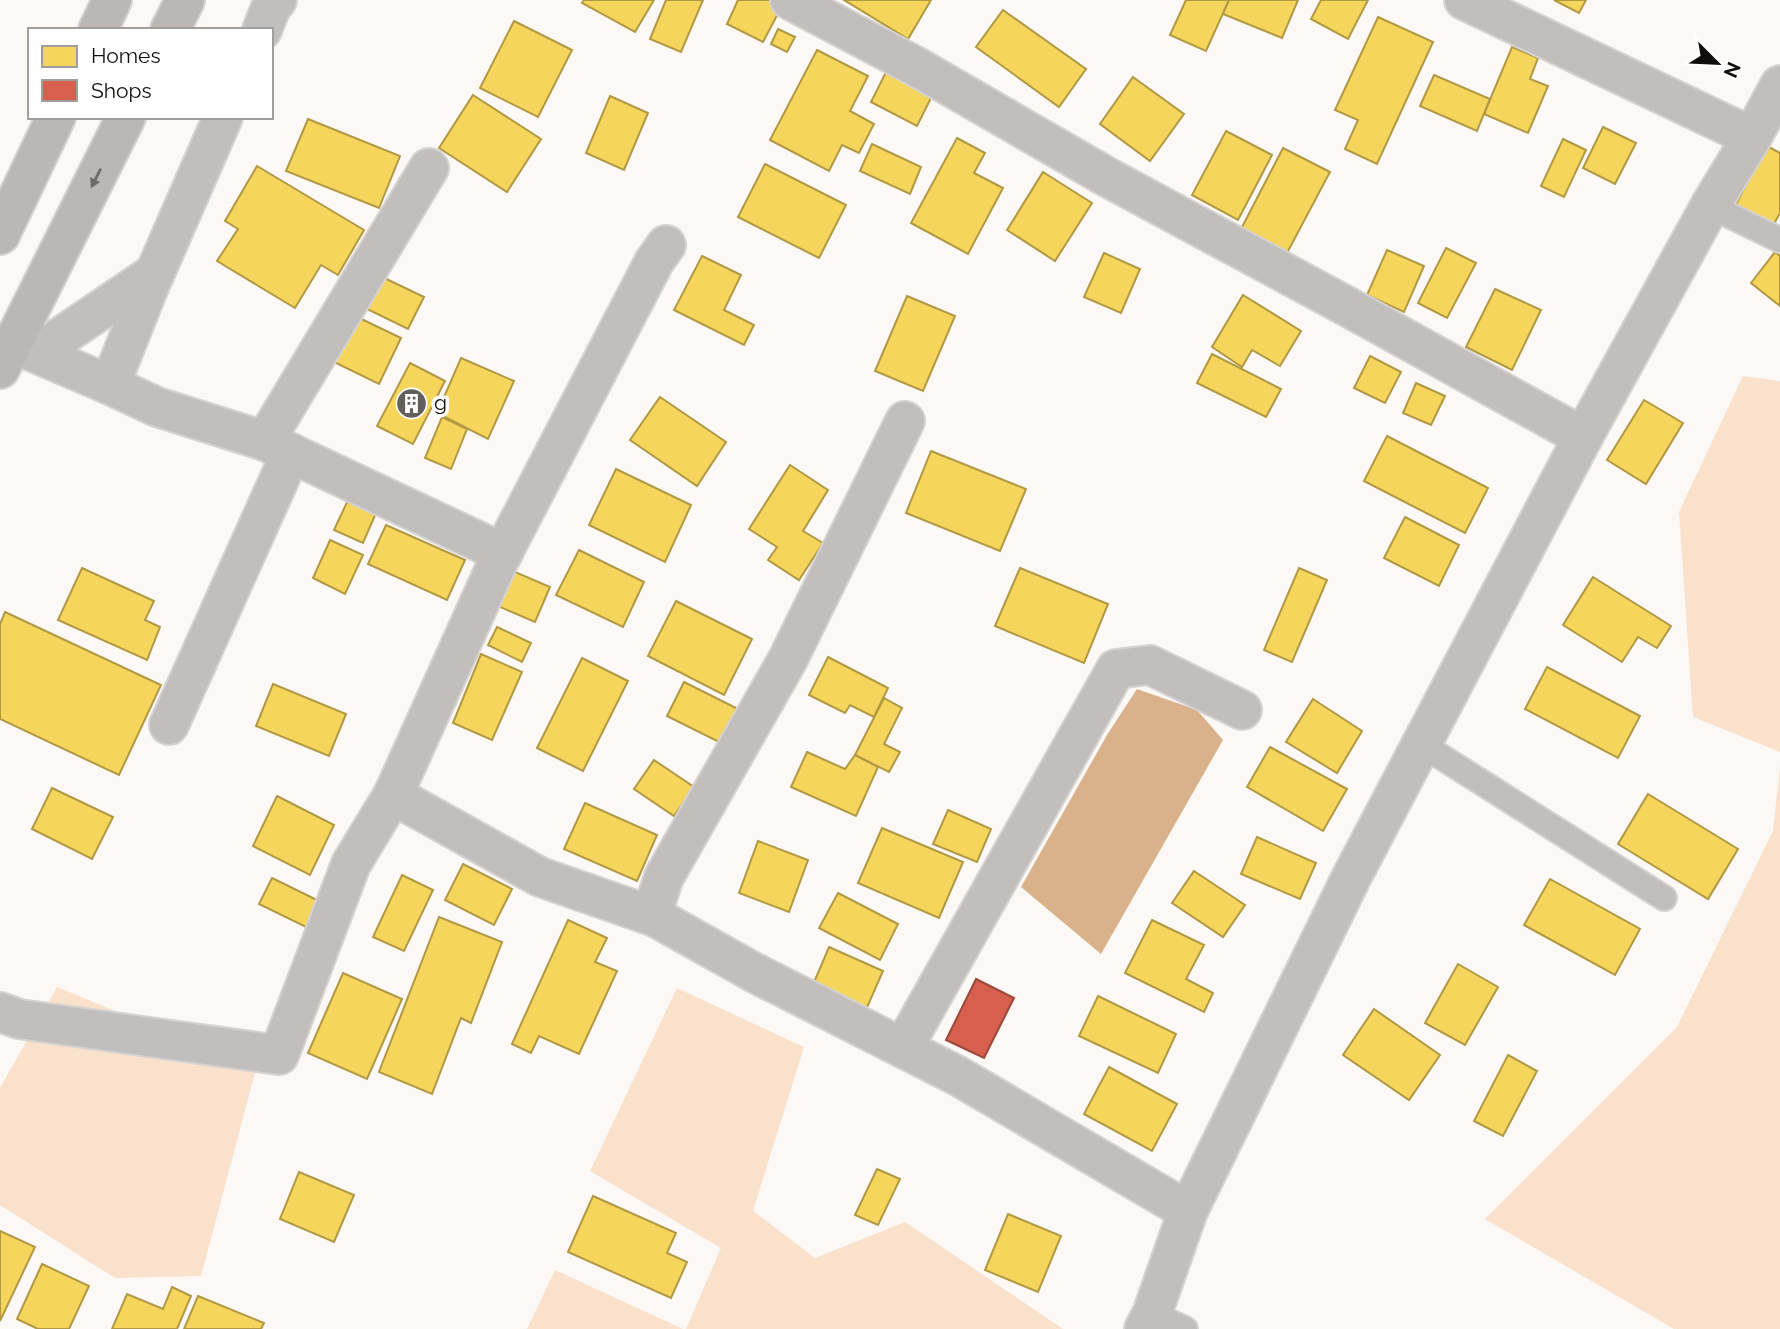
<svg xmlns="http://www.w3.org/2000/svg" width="1780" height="1329" font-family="Raleway,sans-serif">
<rect width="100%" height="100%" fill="#fbf8f6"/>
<!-- green -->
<g fill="#f9e1cb">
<path d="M1743 376 1780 381V752L1693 717 1679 512Z"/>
<path d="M1780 766V1329H1674L1485 1219 1677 1027 1773 831Z"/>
<path d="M57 987 256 1069 201 1276 115 1278 0 1205V1088Z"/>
<path d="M677 988 804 1047 753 1211 815 1258 905 1222 1063 1329H686L721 1248 590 1171Z"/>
<path d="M555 1270 683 1329H527Z"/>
</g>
<!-- water -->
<path fill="#d9b28c" d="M1137 689 1197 710 1223 740 1101 954 1021 887 1107 735Z"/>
<!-- homes -->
<g fill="#f6d55c" stroke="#b19943" stroke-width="2">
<path d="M584 0H654L635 32 582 3Z"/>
<path d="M666 0H703L681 52 650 39Z"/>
<path d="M738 0H770L782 6 763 42 727 24Z"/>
<path d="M844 0H931L908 39Z"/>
<path d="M1186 0H1229L1206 51 1170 35Z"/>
<path d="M1229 0H1298L1282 38 1223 14Z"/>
<path d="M1321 0H1368L1348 39 1311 19Z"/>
<path d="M1554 0H1586L1579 13Z"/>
<path d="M1003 10 1086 69 1059 107 976 47Z"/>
<path d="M1378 17 1433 42 1377 164 1345 149 1358 120 1335 110Z"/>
<path d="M514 21 572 50 538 117 480 88Z"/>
<path d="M778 29 795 37 787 52 771 44Z"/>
<path d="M1512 47 1538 58 1530 79 1548 86 1528 133 1484 114Z"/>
<path d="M817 50 868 76 850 111 874 124 859 153 842 145 829 171 770 140Z"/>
<path d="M887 70 933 94 917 126 871 102Z"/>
<path d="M1434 75 1490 99 1477 131 1420 106Z"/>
<path d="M1133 77 1184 114 1150 161 1100 124Z"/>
<path d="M473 95 541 139 507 192 439 148Z"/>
<path d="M610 96 648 113 624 170 586 153Z"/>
<path d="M308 119 400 156 379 208 286 171Z"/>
<path d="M1603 127 1636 143 1615 184 1583 168Z"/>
<path d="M1226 131 1272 155 1238 220 1192 195Z"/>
<path d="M957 138 985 153 974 173 1003 188 968 254 911 223Z"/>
<path d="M1563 139 1586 150 1564 197 1541 186Z"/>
<path d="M872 144 921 167 910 194 860 171Z"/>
<path d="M1767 146 1780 153V213L1773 226 1735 206Z"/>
<path d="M1283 148 1330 172 1287 253 1241 229Z"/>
<path d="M765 164 846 205 819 258 738 217Z"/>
<path d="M257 166 364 230 338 275 321 265 295 308 217 261 238 229 225 221Z"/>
<path d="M1043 172 1092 203 1055 261 1007 230Z"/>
<path d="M1446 248 1476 263 1447 318 1418 303Z"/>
<path d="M1387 250 1424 266 1404 312 1367 295Z"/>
<path d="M1775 252 1780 256V306L1751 283Z"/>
<path d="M1104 253 1140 269 1121 313 1084 297Z"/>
<path d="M702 256 741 275 724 310 754 325 744 345 674 310Z"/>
<path d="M376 274 424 297 408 329 361 306Z"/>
<path d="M1495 289 1541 310 1512 370 1466 347Z"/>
<path d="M1243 295 1301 331 1280 366 1252 350 1242 367 1212 347Z"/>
<path d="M907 296 955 316 923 391 875 371Z"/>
<path d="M353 315 401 338 379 384 330 360Z"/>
<path d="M1212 354 1281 389 1266 417 1197 383Z"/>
<path d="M1370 356 1401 372 1385 403 1354 388Z"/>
<path d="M461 358 514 381 488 439 437 413Z"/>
<path d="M410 363 445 381 413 444 377 426Z"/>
<path d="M1416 383 1445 396 1431 425 1403 413Z"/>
<path d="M660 397 726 442 697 486 630 440Z"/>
<path d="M1644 400 1683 423 1646 484 1607 460Z"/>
<path d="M442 417 467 429 451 469 425 458Z"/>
<path d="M1387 436 1488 488 1465 533 1364 481Z"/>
<path d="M931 451 1026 489 1000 551 906 513Z"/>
<path d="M790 465 828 490 803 531 823 543 799 580 768 560 777 547 749 529Z"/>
<path d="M616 469 691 505 665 562 589 525Z"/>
<path d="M348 500 376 513 363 543 334 530Z"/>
<path d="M1405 517 1459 545 1439 586 1384 558Z"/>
<path d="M386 525 465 560 447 600 368 564Z"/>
<path d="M330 540 363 555 345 594 313 578Z"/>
<path d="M579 550 644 582 623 627 556 595Z"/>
<path d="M82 568 154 601 145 620 160 627 147 660 58 620Z"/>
<path d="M1020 568 1108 604 1084 663 995 626Z"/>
<path d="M1299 568 1327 580 1292 662 1264 650Z"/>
<path d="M508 569 550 587 535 622 493 604Z"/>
<path d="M1593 577 1671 626 1657 648 1638 637 1622 662 1563 625Z"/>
<path d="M676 601 752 639 724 695 648 656Z"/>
<path d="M5 612 161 685 119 775 0 719V624Z"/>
<path d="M497 627 531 643 522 662 488 645Z"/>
<path d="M481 654 522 672 492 740 453 723Z"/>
<path d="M828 657 888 688 874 717 850 705 845 713 809 695Z"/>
<path d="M582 658 628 681 583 771 537 748Z"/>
<path d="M1547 667 1640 716 1618 758 1525 709Z"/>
<path d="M684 682 740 710 723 744 667 716Z"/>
<path d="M273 684 346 714 329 756 256 726Z"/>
<path d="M884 698 902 708 884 744 900 752 889 772 855 755Z"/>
<path d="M1313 699 1362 731 1337 773 1286 742Z"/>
<path d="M1270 747 1347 789 1323 831 1247 787Z"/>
<path d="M807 752 845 769 855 755 878 767 856 816 791 787Z"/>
<path d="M654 760 694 787 674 816 634 789Z"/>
<path d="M52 788 113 817 92 859 32 829Z"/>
<path d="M1648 794 1738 849 1708 899 1618 844Z"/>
<path d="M277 796 334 825 310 875 253 846Z"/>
<path d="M585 803 657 835 637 881 564 849Z"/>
<path d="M948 810 991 829 977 862 933 844Z"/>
<path d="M882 828 963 862 939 918 858 883Z"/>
<path d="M1257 837 1316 863 1300 899 1241 874Z"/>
<path d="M758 841 808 860 789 912 739 893Z"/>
<path d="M463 864 512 889 494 925 445 900Z"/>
<path d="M1194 871 1245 905 1223 937 1172 903Z"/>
<path d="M402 875 433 890 404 951 373 937Z"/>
<path d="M272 878 319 901 306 927 259 904Z"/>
<path d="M1550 879 1640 929 1615 975 1524 925Z"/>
<path d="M838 893 898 924 880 960 819 928Z"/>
<path d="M439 917 502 942 471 1023 461 1018 432 1094 379 1072Z"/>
<path d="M568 920 607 938 595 962 617 971 579 1054 539 1036 531 1053 512 1044Z"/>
<path d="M1152 920 1204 945 1186 979 1213 993 1204 1012 1125 973Z"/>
<path d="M829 947 883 971 865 1012 812 987Z"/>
<path d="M1458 964 1498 987 1465 1045 1425 1023Z"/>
<path d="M343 973 402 999 367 1079 308 1053Z"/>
<path d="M1098 996 1176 1034 1158 1073 1079 1036Z"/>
<path d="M1374 1009 1440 1055 1409 1100 1343 1055Z"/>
<path d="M1508 1055 1537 1071 1503 1136 1474 1121Z"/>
<path d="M1109 1067 1177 1104 1152 1151 1084 1114Z"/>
<path d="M877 1169 900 1179 878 1225 855 1215Z"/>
<path d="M299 1172 354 1195 334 1242 280 1219Z"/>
<path d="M593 1196 676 1233 667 1253 687 1262 671 1298 568 1252Z"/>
<path d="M1008 1214 1061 1236 1038 1292 985 1270Z"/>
<path d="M0 1231 35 1247 0 1321Z"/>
<path d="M42 1264 89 1286 69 1329H38L17 1319Z"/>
<path d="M172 1287 191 1296 177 1329H112L127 1294 163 1309Z"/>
<path d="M198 1296 264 1323 261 1329H184Z"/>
</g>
<!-- shops -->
<path fill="#d6604d" stroke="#9b4739" stroke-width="2" d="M976 979 1014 998 984 1058 946 1040Z"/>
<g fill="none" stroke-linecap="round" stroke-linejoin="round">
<defs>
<g id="service">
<path d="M1710 206 1780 240"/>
<path d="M1421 744 1664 898"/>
<path d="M1152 1314 1185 1329"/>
</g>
<g id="minor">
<path d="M790 0 915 66 1107 177 1348 307 1583 437"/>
<path d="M1464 0 1752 137"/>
<path d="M262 30 271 7 277 0"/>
<path d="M223 117 148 289 110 385 157 407 265 441 503 553"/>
<path d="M19 346 110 385"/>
<path d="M37 353 155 273"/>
<path d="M905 421 788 659 664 877 655 904V917L753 972 958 1076 1188 1211"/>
<path d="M265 441 429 168"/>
<path d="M169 725 291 453"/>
<path d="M393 795 498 562 654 262 666 245"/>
<path d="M0 1012 19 1019 279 1055 351 864 393 795 540 877 655 917"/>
<path d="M903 1048 1116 669 1150 665 1242 710"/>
<path d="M1144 1329 1152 1314 1188 1211 1351 878 1583 437 1710 206 1752 137 1780 85"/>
</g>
<g id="primary">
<path d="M98 30 112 0"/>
<path d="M170 30 185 0"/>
<path d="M0 235 56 117"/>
<path d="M0 369 126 117"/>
</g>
</defs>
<!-- service casing -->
<use href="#service" stroke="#d5d2d1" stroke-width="28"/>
<!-- minor casing -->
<use href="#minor" stroke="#d5d2d1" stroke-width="42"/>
<!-- primary casing -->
<use href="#primary" stroke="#d5d2d1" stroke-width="42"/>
<!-- service -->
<use href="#service" stroke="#c0bfbe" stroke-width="24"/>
<!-- minor -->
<use href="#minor" stroke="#c0bfbe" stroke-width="38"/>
<!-- primary -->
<use href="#primary" stroke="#bab7b5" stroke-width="38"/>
</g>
<!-- one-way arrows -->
<defs><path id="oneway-solid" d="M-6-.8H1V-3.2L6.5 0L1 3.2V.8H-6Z" transform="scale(1.75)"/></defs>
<use fill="#6e6a68" href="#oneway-solid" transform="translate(96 178) rotate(117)"/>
<!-- icons -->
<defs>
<symbol id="building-disc" viewBox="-11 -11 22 22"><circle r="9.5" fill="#625f5d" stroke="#fff"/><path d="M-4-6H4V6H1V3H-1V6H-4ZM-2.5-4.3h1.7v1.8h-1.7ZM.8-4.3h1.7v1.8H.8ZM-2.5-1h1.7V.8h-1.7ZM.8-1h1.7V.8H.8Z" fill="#fff"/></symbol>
</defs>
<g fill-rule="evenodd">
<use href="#building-disc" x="394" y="386" width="35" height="35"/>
</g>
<g text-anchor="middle" stroke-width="7" stroke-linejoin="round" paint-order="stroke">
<!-- poi labels -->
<g font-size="21" fill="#100d0a" stroke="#fff" text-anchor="start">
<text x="434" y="410">g</text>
</g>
</g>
<!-- legend -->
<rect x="28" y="28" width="245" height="91" fill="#ffffff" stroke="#9f9e9d" stroke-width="2"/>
<rect x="42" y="46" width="35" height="21" fill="#f6d55c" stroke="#9f9e9d" stroke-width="2"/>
<text x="91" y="63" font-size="21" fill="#100d0a">Homes</text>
<rect x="42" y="80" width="35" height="21" fill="#d6604d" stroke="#9f9e9d" stroke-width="2"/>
<text x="91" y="98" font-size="21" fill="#100d0a">Shops</text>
<!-- north arrow -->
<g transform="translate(1717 63) rotate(114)" stroke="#ffffff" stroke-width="5" paint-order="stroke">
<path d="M0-5L12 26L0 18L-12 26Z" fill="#100d0a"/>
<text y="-10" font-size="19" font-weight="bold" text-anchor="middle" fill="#100d0a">N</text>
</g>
</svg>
